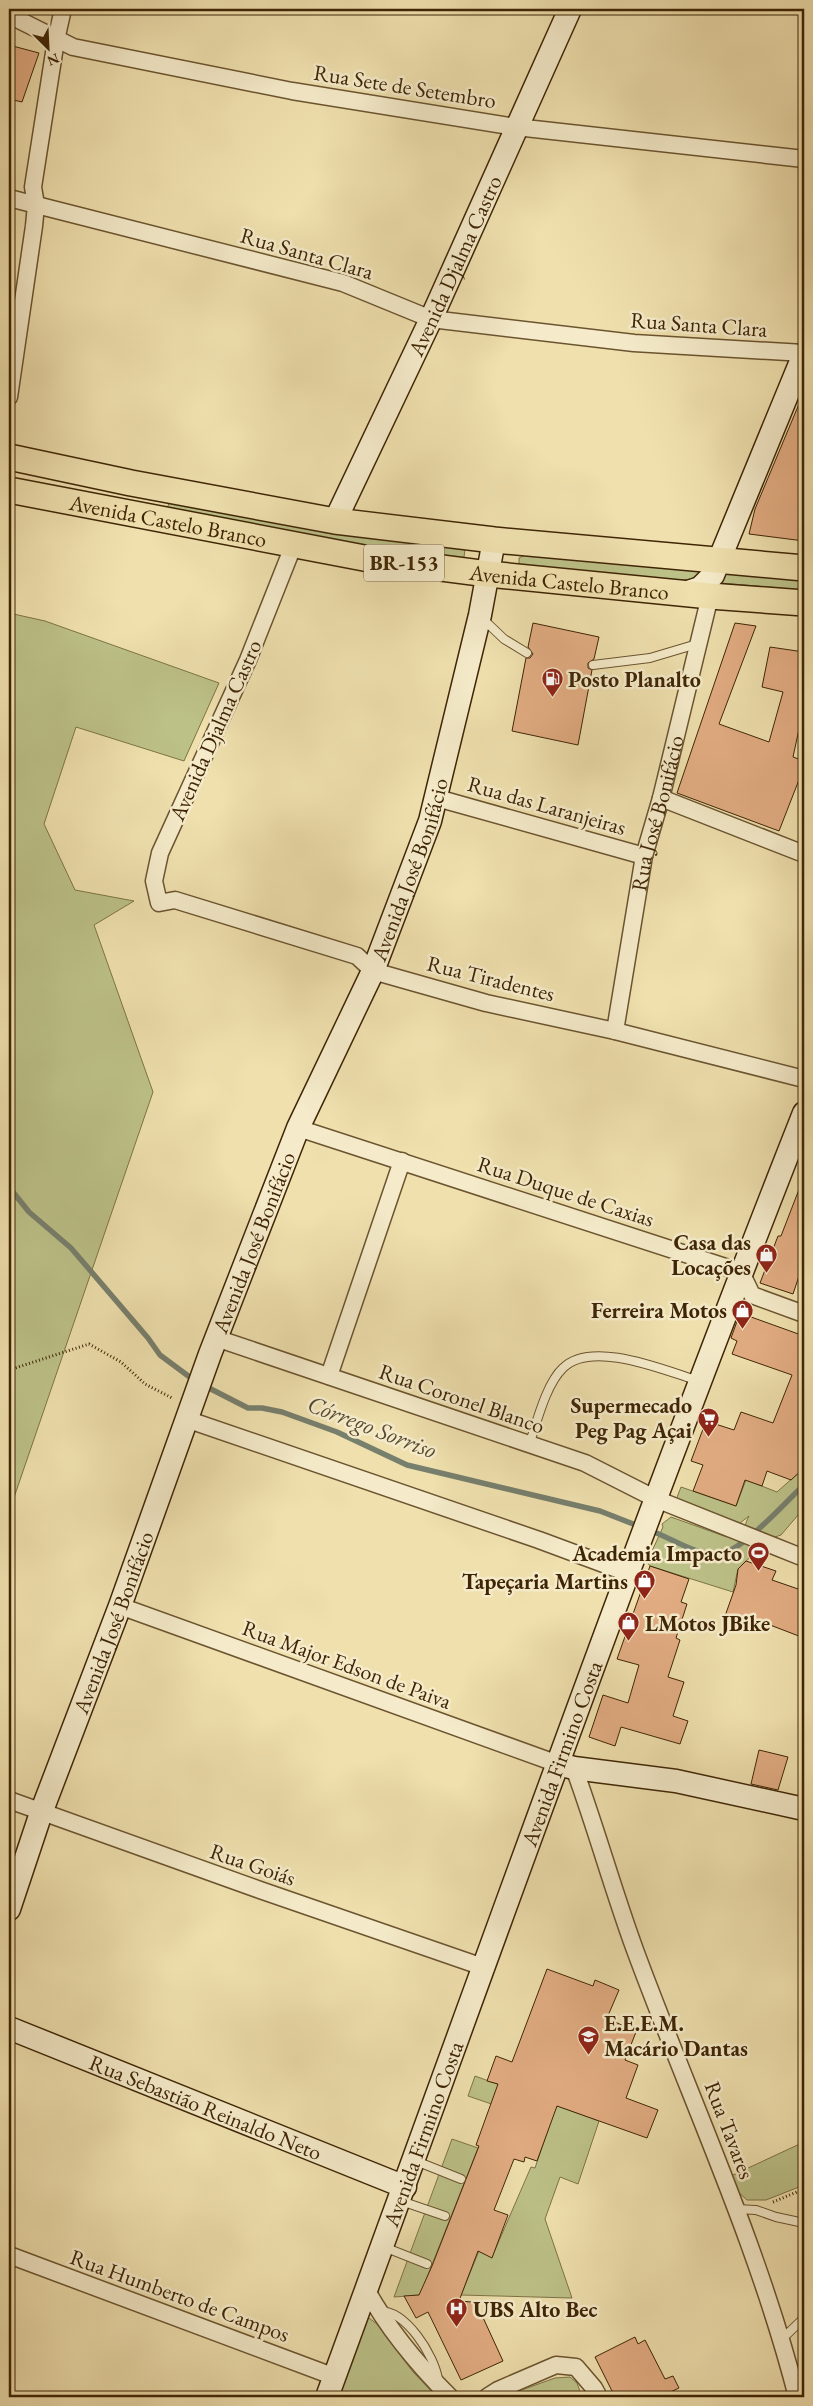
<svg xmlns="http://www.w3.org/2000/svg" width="813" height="2406" font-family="'EB Garamond',serif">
<rect width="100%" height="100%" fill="#efe0ae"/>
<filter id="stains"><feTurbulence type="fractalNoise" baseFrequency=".004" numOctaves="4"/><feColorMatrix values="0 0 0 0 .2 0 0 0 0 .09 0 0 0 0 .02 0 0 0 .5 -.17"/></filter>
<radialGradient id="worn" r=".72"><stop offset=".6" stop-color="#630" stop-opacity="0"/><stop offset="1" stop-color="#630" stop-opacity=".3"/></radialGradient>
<!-- green -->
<g fill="#bcc188" stroke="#7e7346">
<path d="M170 501 465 549 464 557 457 559 316 538 167 508Z"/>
<path d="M525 555 701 571C694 582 684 579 672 581L519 565V558Z"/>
<path d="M727 570 804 578V590L720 583Z"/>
<path d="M9 613 45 621 219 683 184 761 76 727 44 824 75 890 134 901 94 925 153 1092 9 1512Z"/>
<path d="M804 1468V1508L781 1535 769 1539 738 1569 733 1592 650 1566 647 1562 663 1527 662 1524 671 1517 724 1536 740 1538C745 1530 745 1523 749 1516L740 1523 676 1500 681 1487 736 1506 746 1480 777 1492Z"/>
<path d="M475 2076 599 2121 578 2184 560 2177 545 2219 572 2298 461 2295 479 2251 492 2257 531 2167 535 2168 550 2124 468 2096Z"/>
<path d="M452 2139 478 2148 420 2295 394 2297Z"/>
<path d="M804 2142V2185L766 2200H747L737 2191 731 2176Z"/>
<path d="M369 2318 377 2324 413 2372 437 2397H338L366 2320Z"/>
<path d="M570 2377 577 2383 582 2397H502L555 2378Z"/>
</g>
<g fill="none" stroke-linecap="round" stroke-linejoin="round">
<!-- stream -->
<g stroke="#777f6d" stroke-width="5.5">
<path d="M9 1187 29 1212 71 1248 148 1338 160 1355 195 1381"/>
<path d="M203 1385 248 1408H262L282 1412 337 1432 407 1465 600 1511 641 1527"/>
<path d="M649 1530C671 1538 691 1552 714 1555 738 1557 786 1501 804 1485"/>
</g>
</g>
<!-- building -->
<g fill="#e2ac82" stroke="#3f2505">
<path d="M9 45 39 53 22 102 9 99Z"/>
<path d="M804 392V541L749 534 755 509Z"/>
<path d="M533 623 599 637 594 659 588 663V668L592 670 578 745 512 731 526 658H530L533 654 528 647Z"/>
<path d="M735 623 756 626 719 724 769 742 783 692 762 687 770 647 804 652V706L793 757 804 761V767L779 831 677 793Z"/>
<path d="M803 1179 804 1261 793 1294 760 1283 778 1236H781Z"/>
<path d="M740 1313 804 1336V1468L791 1480 767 1471 762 1486 745 1480 736 1506 693 1491 703 1465 691 1461 706 1421 734 1430 741 1412 773 1423 792 1375 732 1354 737 1341 731 1338Z"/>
<path d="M746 1561 776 1571 772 1580 804 1591V1638L757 1620 753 1631 727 1622 725 1616 736 1585 738 1569Z"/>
<path d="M650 1566 689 1579 681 1602 687 1604 676 1638 680 1640 668 1677 684 1682 673 1716 688 1721 680 1744 621 1727 615 1746 589 1737 603 1695 628 1703 639 1665 617 1659Z"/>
<path d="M759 1750 788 1757 778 1790 751 1784Z"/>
<path d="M547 1969 593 1986 595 1980 619 1990 607 2018 636 2032 625 2060 638 2065 626 2098 658 2110 647 2138 557 2106 537 2161 525 2157 524 2162 514 2159 494 2210 508 2215 492 2258 478 2251 459 2301 472 2302 476 2311H480L503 2361 461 2380 428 2312 416 2318 404 2296 419 2295 432 2266 479 2146 476 2145 498 2084 487 2081 496 2056 512 2062Z"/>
<path d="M635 2337 638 2344 645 2340 665 2379 673 2376 679 2388 668 2393 670 2397H615L595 2357Z"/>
</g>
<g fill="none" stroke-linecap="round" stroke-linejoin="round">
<defs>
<g id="lane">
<path d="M483 619 504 639 527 653"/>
<path d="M593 665 650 658 697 644"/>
<path d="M529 1445C537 1422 546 1384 563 1368 592 1339 666 1371 699 1381"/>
<path d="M416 2161 461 2179"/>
<path d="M401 2201 445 2216"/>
<path d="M736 2209 756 2210 776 2217 804 2223"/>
<path d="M384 2247 427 2264"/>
<path d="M379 2311C406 2310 434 2355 438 2379"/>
<path d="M782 2339 804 2318"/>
</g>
<g id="street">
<path d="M9 15 73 47 292 91 516 127 804 159"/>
<path d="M9 198 343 283 431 319 634 343 804 353"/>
<path d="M9 397 34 226 36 205 33 187 56 40 63 9"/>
<path d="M294 544 248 660 160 853 154 881 159 903 175 900 357 956 373 971 486 1003 615 1031 804 1079"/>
<path d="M437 798 644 856"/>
<path d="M661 798 804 854"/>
<path id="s1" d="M615 1031 644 856 661 798 710 596"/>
<path d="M298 1128 741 1272 752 1295 804 1314"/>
<path d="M216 1338 585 1463 656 1499 804 1558"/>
<path d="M329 1376 402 1161"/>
<path d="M186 1419 539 1540 628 1573"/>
<path d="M120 1606 558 1764"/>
<path d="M574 1768C596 1828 613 1890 635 1950 690 2099 758 2244 797 2397"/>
<path d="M9 1800 260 1890 483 1967"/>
<path d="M9 2255 335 2377"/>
<path d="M366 2289C388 2329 418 2365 450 2397"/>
<path d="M487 2397 498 2390 556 2365 576 2367 594 2388 599 2397"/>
</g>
<g id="secondary">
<path id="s2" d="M335 521 431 319 570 9"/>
<path d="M685 593 700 588 713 575 804 354"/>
<path d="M558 1764 574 1768 676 1781 804 1809"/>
<path id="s3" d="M9 1909 41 1813 120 1606 210 1354 298 1128 373 971 430 821 480 615 494 540"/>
<path id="s4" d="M9 2028 405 2187"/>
<path id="s5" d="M327 2397C484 1968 636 1538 804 1113"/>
</g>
<g id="primary">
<path d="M9 457 131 483 335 521 494 540 804 568"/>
<path id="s6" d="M9 490 364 558 488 574 710 596 804 603"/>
</g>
</defs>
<!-- lane casing -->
<use href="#lane" stroke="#6b542f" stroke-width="10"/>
<!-- street casing -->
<use href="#street" stroke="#6b542f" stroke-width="19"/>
<!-- secondary casing -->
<use href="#secondary" stroke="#3f2505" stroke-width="25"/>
<!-- primary casing -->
<use href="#primary" stroke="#3f2505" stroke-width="28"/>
<!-- path -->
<g stroke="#3f2505" stroke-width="3" stroke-dasharray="1 2.5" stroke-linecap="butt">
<path d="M9 1370 89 1344 121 1362 145 1384 172 1398"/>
<path d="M773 2202 804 2189"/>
</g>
<!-- lane -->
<use href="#lane" stroke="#f5ebca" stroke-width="8"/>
<!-- street -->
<use href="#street" stroke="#f5ebca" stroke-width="16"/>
<!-- secondary -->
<use href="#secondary" stroke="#f5ebca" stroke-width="22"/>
<!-- primary -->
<use href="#primary" stroke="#efe0ae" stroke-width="25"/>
</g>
<!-- icons -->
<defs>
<symbol id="fuel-pin" viewBox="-11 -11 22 30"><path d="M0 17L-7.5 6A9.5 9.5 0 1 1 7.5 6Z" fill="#8f2418" stroke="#f5ebca"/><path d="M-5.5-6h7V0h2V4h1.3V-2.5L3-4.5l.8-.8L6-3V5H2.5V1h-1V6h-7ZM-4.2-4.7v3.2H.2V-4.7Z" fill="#fff"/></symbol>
<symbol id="shop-pin" viewBox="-11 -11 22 30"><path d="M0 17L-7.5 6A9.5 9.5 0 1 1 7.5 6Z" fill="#8f2418" stroke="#f5ebca"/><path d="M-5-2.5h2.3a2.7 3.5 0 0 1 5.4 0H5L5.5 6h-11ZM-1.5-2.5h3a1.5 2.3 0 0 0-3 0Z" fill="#fff"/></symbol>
<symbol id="supermarket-pin" viewBox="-11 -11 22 30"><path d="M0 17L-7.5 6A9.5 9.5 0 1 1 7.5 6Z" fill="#8f2418" stroke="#f5ebca"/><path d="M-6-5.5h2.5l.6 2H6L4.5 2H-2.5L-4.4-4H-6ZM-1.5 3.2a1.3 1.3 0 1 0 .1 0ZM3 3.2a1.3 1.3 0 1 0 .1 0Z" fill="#fff"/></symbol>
<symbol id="stadium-pin" viewBox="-11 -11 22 30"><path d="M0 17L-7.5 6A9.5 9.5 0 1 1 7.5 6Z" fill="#8f2418" stroke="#f5ebca"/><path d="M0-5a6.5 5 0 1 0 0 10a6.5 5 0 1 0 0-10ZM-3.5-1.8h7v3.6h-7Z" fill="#fff"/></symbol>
<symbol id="school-pin" viewBox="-11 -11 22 30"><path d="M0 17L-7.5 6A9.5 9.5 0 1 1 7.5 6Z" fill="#8f2418" stroke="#f5ebca"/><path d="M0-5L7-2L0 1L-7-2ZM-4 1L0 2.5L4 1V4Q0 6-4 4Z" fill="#fff"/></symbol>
<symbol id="hospital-pin" viewBox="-11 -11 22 30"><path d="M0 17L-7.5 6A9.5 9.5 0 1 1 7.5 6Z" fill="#8f2418" stroke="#f5ebca"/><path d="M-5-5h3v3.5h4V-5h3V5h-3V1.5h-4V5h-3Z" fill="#fff"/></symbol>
</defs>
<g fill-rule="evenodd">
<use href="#fuel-pin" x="540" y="666" width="25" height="34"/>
<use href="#shop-pin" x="754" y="1242" width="25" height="34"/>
<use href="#shop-pin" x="730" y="1298" width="25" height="34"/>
<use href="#supermarket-pin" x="696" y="1406" width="25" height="34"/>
<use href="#stadium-pin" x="746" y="1540" width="25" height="34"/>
<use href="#shop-pin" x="632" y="1568" width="25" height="34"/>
<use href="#shop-pin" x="616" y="1610" width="25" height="34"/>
<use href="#school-pin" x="576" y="2024" width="25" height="34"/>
<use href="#hospital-pin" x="444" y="2296" width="25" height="34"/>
</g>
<g text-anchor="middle" stroke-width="5" stroke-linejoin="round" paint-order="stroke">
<!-- shield labels -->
<rect fill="#f5ebca" stroke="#766040" stroke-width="1" x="364" y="544.5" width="80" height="37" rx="4"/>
<g font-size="21" font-weight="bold" fill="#3f2505">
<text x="404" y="570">BR-153</text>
</g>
<!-- street labels -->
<g font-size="22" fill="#3f2505" stroke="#f5ebca">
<text transform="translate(405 86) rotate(9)" y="8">Rua Sete de Setembro</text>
<text transform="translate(307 253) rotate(16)" y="8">Rua Santa Clara</text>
<text dy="8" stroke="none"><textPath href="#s2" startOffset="282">Avenida Djalma Castro</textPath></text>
<text transform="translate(699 324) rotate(4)" y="8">Rua Santa Clara</text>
<text dy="8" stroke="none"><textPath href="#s6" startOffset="162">Avenida Castelo Branco</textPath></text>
<text dy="8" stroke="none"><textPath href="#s6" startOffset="568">Avenida Castelo Branco</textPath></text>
<text transform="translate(215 730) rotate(-66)" y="8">Avenida Djalma Castro</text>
<text transform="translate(547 805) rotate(16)" y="8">Rua das Laranjeiras</text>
<text dy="8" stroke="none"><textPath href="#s1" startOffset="222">Rua José Bonifácio</textPath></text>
<text dy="8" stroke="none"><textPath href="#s3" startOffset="1115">Avenida José Bonifácio</textPath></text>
<text transform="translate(491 978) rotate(14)" y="8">Rua Tiradentes</text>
<text transform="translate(566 1191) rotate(18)" y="8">Rua Duque de Caxias</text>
<text dy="8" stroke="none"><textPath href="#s3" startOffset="710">Avenida José Bonifácio</textPath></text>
<text transform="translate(462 1398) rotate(19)" y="8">Rua Coronel Blanco</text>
<text dy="8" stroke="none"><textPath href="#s3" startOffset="305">Avenida José Bonifácio</textPath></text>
<text transform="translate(347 1664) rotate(20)" y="8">Rua Major Edson de Paiva</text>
<text dy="8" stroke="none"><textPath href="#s5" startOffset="685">Avenida Firmino Costa</textPath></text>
<text transform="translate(253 1864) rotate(19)" y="8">Rua Goiás</text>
<text dy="8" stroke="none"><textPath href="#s4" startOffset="212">Rua Sebastião Reinaldo Neto</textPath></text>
<text transform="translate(730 2130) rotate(69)" y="8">Rua Tavares</text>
<text dy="8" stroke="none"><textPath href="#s5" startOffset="280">Avenida Firmino Costa</textPath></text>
<text transform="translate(180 2295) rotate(20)" y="8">Rua Humberto de Campos</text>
</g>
<!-- poi labels -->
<g font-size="22" font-weight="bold" fill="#3f2505" stroke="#f5ebca" text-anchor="end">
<text x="568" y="687" text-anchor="start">Posto Planalto</text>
<text x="751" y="1250">Casa das<tspan x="751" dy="25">Locações</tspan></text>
<text x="727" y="1318">Ferreira Motos</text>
<text x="692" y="1413">Supermecado<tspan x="692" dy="25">Peg Pag Açai</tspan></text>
<text x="742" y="1561">Academia Impacto</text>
<text x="628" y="1589">Tapeçaria Martins</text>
<text x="645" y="1631" text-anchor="start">LMotos JBike</text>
<text x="604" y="2031" text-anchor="start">E.E.E.M.<tspan x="604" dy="25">Macário Dantas</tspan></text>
<text x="473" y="2317" text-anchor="start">UBS Alto Bec</text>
</g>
<!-- water labels -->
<g font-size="24" font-style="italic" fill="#564a30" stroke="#f5ebca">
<text transform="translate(372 1427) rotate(21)" y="8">Córrego Sorriso</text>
</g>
</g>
<!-- margin -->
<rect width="813" height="2406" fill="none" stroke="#efe0ae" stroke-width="30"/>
<rect x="10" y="10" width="793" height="2386" fill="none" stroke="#3f2505" stroke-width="2.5"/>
<rect x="15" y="15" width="783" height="2376" fill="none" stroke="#3f2505"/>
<!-- north arrow -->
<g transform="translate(48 48) rotate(156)" stroke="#f5ebca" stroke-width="4" paint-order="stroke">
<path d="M0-4L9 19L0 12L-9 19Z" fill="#3f2505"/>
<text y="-8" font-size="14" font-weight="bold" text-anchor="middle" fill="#3f2505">N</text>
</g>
<rect width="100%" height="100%" filter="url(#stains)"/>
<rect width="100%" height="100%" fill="url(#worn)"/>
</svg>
